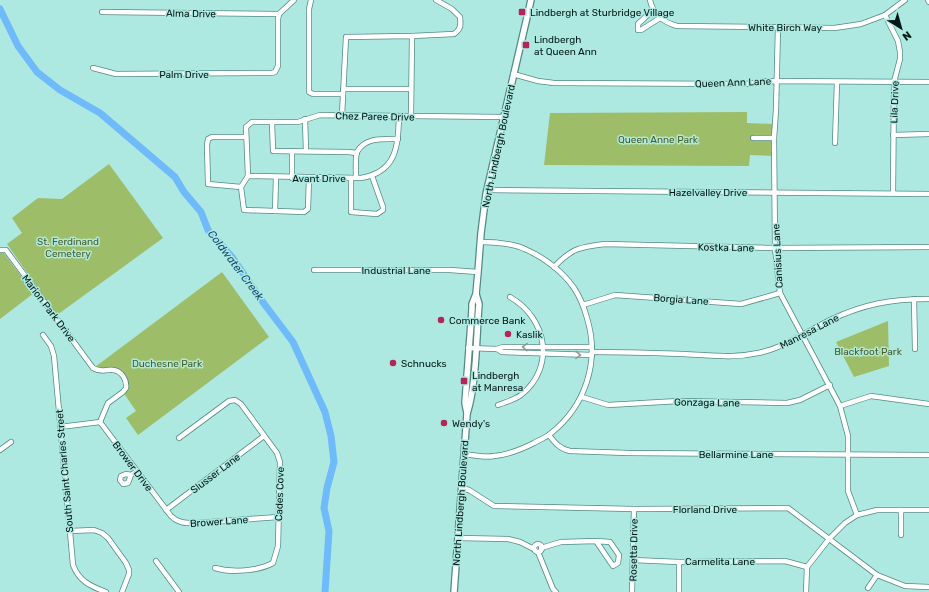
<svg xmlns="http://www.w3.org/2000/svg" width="929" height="592" font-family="Rubik,sans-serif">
<rect width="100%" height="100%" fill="#ade9e1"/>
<!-- green -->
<g fill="#9ebd68">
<path d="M747 112V123L773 124V156L750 155 749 166 544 165 550 113Z"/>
<path d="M109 164 163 238 57 315 7 244 22 233 12 218 38 198 62 199Z"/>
<path d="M0 248 34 293 0 319Z"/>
<path d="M222 272 269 337 138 435 126 418 136 411 123 392 126 388 120 373 105 371 95 367Z"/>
<path d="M888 321 889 366 854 377 836 342Z"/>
</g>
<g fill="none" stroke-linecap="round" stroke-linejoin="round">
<!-- river -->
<path stroke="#6fbafa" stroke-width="7" d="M0 9 18 46 37 72 60 90 100 113 175 177 184 192 201 212 208 230 232 257 262 301 293 342 325 412 331 436 334 462 327 488 324 508 329 531 325 592"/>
<defs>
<g id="minor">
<path d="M311 0 309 9V92L313 94H343"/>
<path d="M650 0C653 15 663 22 677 26L834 28 848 26 861 24 885 15 905 0"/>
<path d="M928 0 929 2"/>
<path d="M653 10 638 24V30H641L660 18"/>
<path d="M102 12 279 14"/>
<path d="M885 15 898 41 900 52V59L894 82 893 193"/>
<path d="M778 27 776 110 774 138 775 248 780 293 840 406 848 436V491L857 515"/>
<path d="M412 36 454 34C461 29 461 25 460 17L452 9 436 0"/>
<path d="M93 68 116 74 272 73 275 72 278 66V19L279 14 294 0"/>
<path d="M513 74 538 81 554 83 746 84 767 81 929 82"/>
<path d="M343 89H411"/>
<path d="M342 115 346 37 412 36 411 116"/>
<path d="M399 116C398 146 397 172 361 178L248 176 246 127 252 122H298L320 115 503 117"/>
<path d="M305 119 306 151"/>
<path d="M272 122 273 151 348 152 357 153"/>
<path d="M893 135 929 134"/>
<path d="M753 138H774"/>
<path d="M835 143 837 82"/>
<path d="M248 176 241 187 244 210 304 212 308 209 309 178"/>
<path d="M292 178V152"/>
<path d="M351 178V212L377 214 383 210V207L372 176"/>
<path d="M356 178C356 172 355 157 357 152 365 137 383 139 398 139"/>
<path d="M241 187 208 184 207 145 208 139 212 137H246"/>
<path d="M487 190 929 194"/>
<path d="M275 211 276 177"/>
<path d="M0 250H6L93 368C101 373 106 369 113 370 122 371 127 380 126 388L123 392 108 403 100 422 60 427"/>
<path d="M554 267C572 248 580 247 605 244L775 248 929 247"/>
<path d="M314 270H450L478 272"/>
<path d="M914 299 915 349"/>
<path d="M583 305 615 295 741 304 780 293"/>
<path d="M43 335 51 346 54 356 73 565C79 581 90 586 106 592"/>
<path d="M468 348 497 349 502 352 592 355"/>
<path d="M497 349 503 347H592"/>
<path d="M592 352C622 352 653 353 683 354 710 355 731 359 758 353 784 348 806 332 830 320 864 304 891 299 929 299"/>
<path d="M582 397 608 405 679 401 787 403 800 400 830 385"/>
<path d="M498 405C506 402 514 400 521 395 556 367 547 318 510 297"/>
<path d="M840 406 871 396 929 404"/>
<path d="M100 422 171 516C179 524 187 523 197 523L278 517"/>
<path d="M549 435C555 443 560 449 570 451L628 453 929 455"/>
<path d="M179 438 229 401 235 400 241 404 277 453 280 462 278 546 273 563C258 571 232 573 215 568"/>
<path d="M0 450 11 442"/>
<path d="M464 454C474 455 485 458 494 456 508 455 522 449 534 443 539 440 545 438 550 434 586 406 600 361 587 318 584 307 580 297 574 288 563 272 545 258 527 250 513 243 495 242 480 242"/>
<path d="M131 475 126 474 121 476 120 480 123 484 128 483 131 475 137 471"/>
<path d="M462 488 469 490 494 506 634 509 788 508 877 575 905 586 929 587"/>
<path d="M166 510 264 436"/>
<path d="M901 510V535"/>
<path d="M70 531 94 530 102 533 108 538 126 563 129 570V574L122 592"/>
<path d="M458 538 508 539 520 542 534 549"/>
<circle cx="538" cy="548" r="4"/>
<path d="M541 548 561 542 596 541 613 566 618 563 619 555 610 542 596 541"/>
<path d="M538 552 553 589 556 592"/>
<path d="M633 560 679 562 785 561 807 567"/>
<path d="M156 561 179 592"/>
<path d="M868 588 877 575"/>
<path d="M632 592 634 509"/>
<path d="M679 592V562"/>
<path d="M806 592 807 567 829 539 845 523 857 515 877 510H929"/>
</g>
<g id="major">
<path d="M467 413 465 403 472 309V304L476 294"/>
<path d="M454 592 467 414C477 381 476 339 479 304L476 294 478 272 481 233 486 194 531 0"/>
</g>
</defs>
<!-- minor casing -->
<use href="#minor" stroke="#518b84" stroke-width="6"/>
<!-- major casing -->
<use href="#major" stroke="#518b84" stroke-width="8"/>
<!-- minor -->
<use href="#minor" stroke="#fff" stroke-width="4.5"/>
<!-- major -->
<use href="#major" stroke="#fff" stroke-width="5.5"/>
</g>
<!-- one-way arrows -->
<defs><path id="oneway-chevron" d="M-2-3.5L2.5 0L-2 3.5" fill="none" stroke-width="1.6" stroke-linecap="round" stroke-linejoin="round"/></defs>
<g stroke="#8d9897">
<use href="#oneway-chevron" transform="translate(525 347) rotate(-179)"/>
<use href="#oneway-chevron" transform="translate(578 355) rotate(1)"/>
</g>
<!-- markers -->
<g fill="#b32457" stroke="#ade9e1" stroke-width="1.5">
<rect x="518" y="8" width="8" height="8" rx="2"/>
<rect x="522" y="41" width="8" height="8" rx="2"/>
<circle cx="441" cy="320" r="4"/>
<circle cx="508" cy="334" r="4"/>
<circle cx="393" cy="363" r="4"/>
<rect x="460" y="377" width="8" height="8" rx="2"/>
<circle cx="444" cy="423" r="4"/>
</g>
<g text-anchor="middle" stroke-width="3" stroke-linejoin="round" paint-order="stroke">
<!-- poi labels -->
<g font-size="10" fill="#021917" stroke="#ade9e1" text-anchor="start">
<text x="530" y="16">Lindbergh at Sturbridge Village</text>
<text x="534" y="43">Lindbergh<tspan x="534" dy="12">at Queen Ann</tspan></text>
<text x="449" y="324">Commerce Bank</text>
<text x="516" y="338">Kaslik</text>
<text x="401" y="367">Schnucks</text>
<text x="472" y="379">Lindbergh<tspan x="472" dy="12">at Manresa</tspan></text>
<text x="452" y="427">Wendy's</text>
</g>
<!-- street labels -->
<g font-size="10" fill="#021917" stroke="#ade9e1">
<text transform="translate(191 13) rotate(1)" y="4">Alma Drive</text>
<text x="785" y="31">White Birch Way</text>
<text x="184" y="78">Palm Drive</text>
<text transform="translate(733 82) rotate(-2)" y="4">Queen Ann Lane</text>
<text transform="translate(894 102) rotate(-88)" y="4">Lila Drive</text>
<text transform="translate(375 116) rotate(1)" y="4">Chez Paree Drive</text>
<text transform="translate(498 146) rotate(-78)" y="4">North Lindbergh Boulevard</text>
<text x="319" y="182">Avant Drive</text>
<text x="708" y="196">Hazelvalley Drive</text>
<text transform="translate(726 247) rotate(1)" y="4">Kostka Lane</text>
<text transform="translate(777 256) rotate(-93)" y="4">Canisius Lane</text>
<text x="396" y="274">Industrial Lane</text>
<text transform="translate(681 299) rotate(4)" y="4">Borgia Lane</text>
<text transform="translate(49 308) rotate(53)" y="4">Marion Park Drive</text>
<text transform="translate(809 331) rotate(-27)" y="4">Manresa Lane</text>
<text transform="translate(707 402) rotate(1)" y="4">Gonzaga Lane</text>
<text x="736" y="458">Bellarmine Lane</text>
<text transform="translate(133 466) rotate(53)" y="4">Brower Drive</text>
<text transform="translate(64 471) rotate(-95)" y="4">South Saint Charles Street</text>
<text transform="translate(215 473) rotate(-37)" y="4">Slusser Lane</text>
<text transform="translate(279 494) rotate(-88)" y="4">Cades Cove</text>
<text transform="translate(460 503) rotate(-86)" y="4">North Lindbergh Boulevard</text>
<text x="705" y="513">Florland Drive</text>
<text transform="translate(219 521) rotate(-4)" y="4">Brower Lane</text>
<text transform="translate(633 550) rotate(-89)" y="4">Rosetta Drive</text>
<text x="720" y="565">Carmelita Lane</text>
</g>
<!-- park labels -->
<g font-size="10" fill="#4a5e22" stroke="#ade9e1">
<text x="658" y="143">Queen Anne Park</text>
<text x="68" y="245">St. Ferdinand<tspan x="68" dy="12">Cemetery</tspan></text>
<text x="868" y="355">Blackfoot Park</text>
<text x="167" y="367">Duchesne Park</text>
</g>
<!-- water labels -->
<g font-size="11" font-style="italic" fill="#114972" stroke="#ade9e1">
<text transform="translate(236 265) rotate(53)" y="4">Coldwater Creek</text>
</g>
</g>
<!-- north arrow -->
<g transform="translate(901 28) rotate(143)" stroke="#ade9e1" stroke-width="3" paint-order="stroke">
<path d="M0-3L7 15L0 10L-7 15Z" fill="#021917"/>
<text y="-6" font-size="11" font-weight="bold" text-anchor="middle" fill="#021917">N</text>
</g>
</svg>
